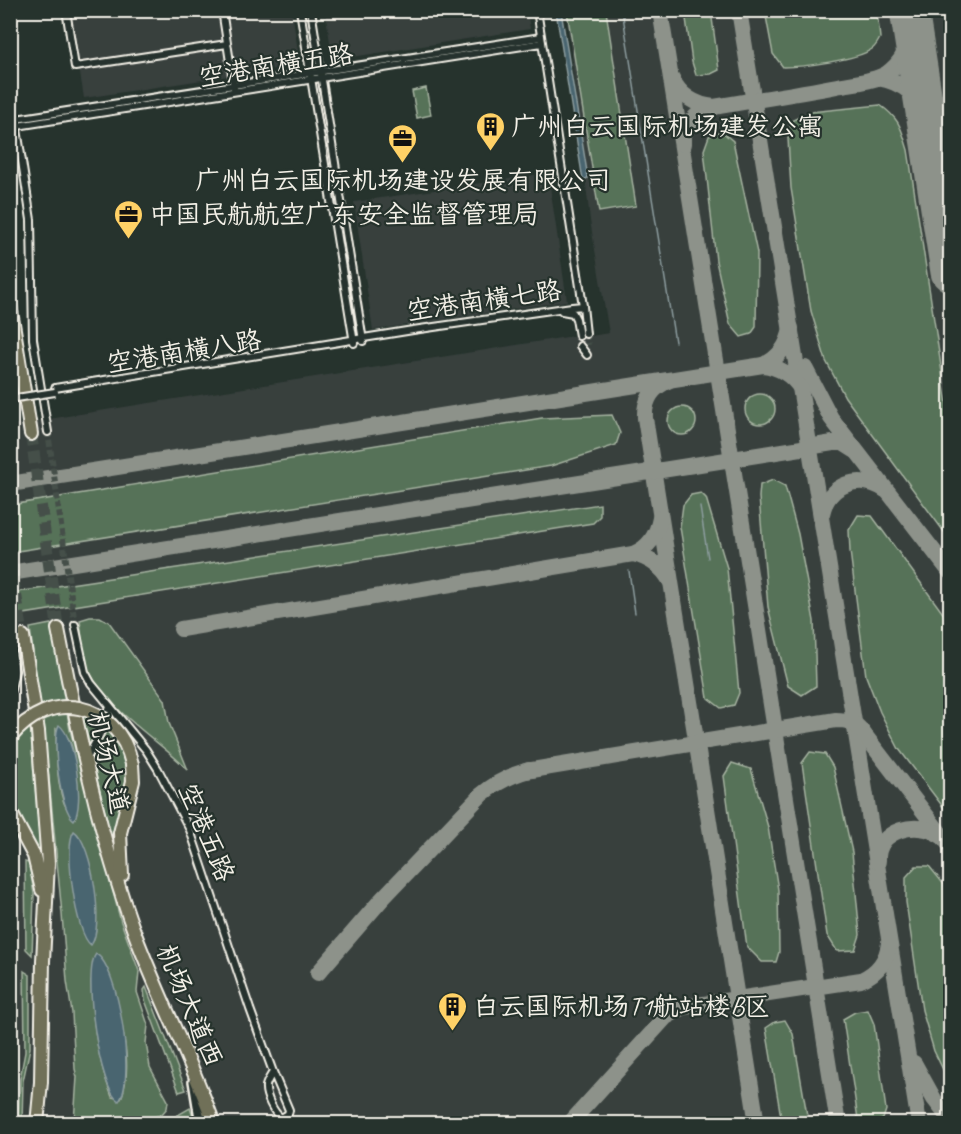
<svg xmlns="http://www.w3.org/2000/svg" width="961" height="1134" font-family="Caveat,'LXGW WenKai TC',sans-serif">
<rect width="100%" height="100%" fill="#26332d"/>
<filter id="ink" filterUnits="userSpaceOnUse"><feTurbulence type="fractalNoise" baseFrequency=".0167" numOctaves="2"/><feDisplacementMap in="SourceGraphic" scale="12" xChannelSelector="R" yChannelSelector="G"/><feConvolveMatrix kernelMatrix="1 2 1 2 8 2 1 2 1" color-interpolation-filters="sRGB"/></filter>
<g filter="url(#ink)">
<!-- built -->
<g fill="#38403e">
<path d="M70 11H292L300 65 84 98Z"/>
<path d="M325 11H527L530 29 333 60Z"/>
<path d="M566 11H950V1123L11 1124V425L586 334H590L591 336 609 333 590 220Z"/>
<path d="M548 173 567 301 373 330 354 202Z"/>
</g>
<!-- green -->
<g fill="#567258" stroke="#a5b2a0" stroke-width="1.5" fill-rule="evenodd">
<path d="M567 11H606L636 206 599 212Z"/>
<path d="M685 11H711L719 70 711 74 696 75 692 62Z"/>
<path d="M765 11H877L880 38C878 42 875 47 872 49 857 60 802 67 783 67L773 54Z"/>
<path d="M426 88 431 115 417 118 412 91Z"/>
<path d="M880 105C900 119 901 128 908 150L950 425V540L845 397 826 361 811 311 791 188 788 138 791 121 810 112Z"/>
<path d="M721 131 733 141 757 253 756 327 751 334 741 337 730 324 716 261 704 150 709 136Z"/>
<circle cx="760" cy="409" r="15"/>
<circle cx="682" cy="421" r="14"/>
<path d="M612 415 620 433 616 445 551 466 11 552V505L542 418Z"/>
<path d="M773 480 785 486 798 534 814 621 816 686 802 695 788 686 768 607 759 497 760 485Z"/>
<path d="M701 493 706 498 727 568 739 693 734 705 721 708 708 698 680 527 683 505 691 495Z"/>
<path d="M600 504V516L593 523 11 616V593Z"/>
<path d="M858 515 872 516 950 623V816L899 749 880 712 866 676 850 551 849 530Z"/>
<path d="M90 617H100L109 622 165 700 169 723 188 770C158 739 103 708 87 666 82 653 82 635 80 620Z"/>
<path d="M51 624 70 730 121 922 139 971 137 992 148 1025 146 1043 150 1067 168 1101 167 1108 162 1114 140 1123 75 1124 74 1122 77 1077 75 1069 72 1013 67 981 62 914 48 768 30 628ZM56 729C59 732 66 735 68 738 76 750 81 804 75 818 72 815 68 811 66 807 57 791 56 748 56 729ZM91 981 117 1002C123 1032 133 1069 121 1099L112 1097C98 1061 92 1019 91 981Z"/>
<path d="M81 712 112 730 126 758 127 772 125 789 120 805 116 859Z"/>
<path d="M30 723 42 871 34 844 11 802 10 745Z"/>
<path d="M810 752 825 754 833 767 852 852 860 935 855 950 837 951 827 935 802 763Z"/>
<path d="M732 763 751 769 768 827 778 890 779 952 776 962H762L747 947 724 776Z"/>
<path d="M25 862 29 863 34 894 32 955 26 949Z"/>
<path d="M916 866H929L950 892V1084L934 1051 922 1010 906 902V877Z"/>
<path d="M24 971 30 975V1048L23 1081 22 1123 18 1124 20 1079 25 1052Z"/>
<path d="M146 987 186 1090 179 1092 145 1000 144 990Z"/>
<path d="M868 1010 874 1024 886 1110 883 1119C873 1124 868 1124 858 1119L843 1019 855 1012Z"/>
<path d="M785 1020 793 1034 808 1121 807 1123H782L766 1028 775 1022Z"/>
<path d="M190 1108 195 1123H164Z"/>
</g>
<!-- water -->
<g fill="#49656f" stroke="#8d9d9f" stroke-width="1.5">
<path d="M556 11H561L588 178 583 180Z"/>
<path d="M59 725C75 736 85 804 74 820 60 811 51 738 59 725Z"/>
<path d="M74 831C92 842 105 928 91 945 76 936 63 845 74 831Z"/>
<path d="M96 954C119 966 136 1081 119 1101 99 1092 82 970 96 954Z"/>
</g>
<g fill="none" stroke-linecap="round" stroke-linejoin="round">
<!-- stream -->
<g stroke="#8d9d9f" stroke-width="1.5">
<path d="M622 10 675 342"/>
<path d="M700 507 708 558"/>
<path d="M629 571 635 613"/>
</g>
<!-- taxiway -->
<g stroke="#8d928a" stroke-width="16">
<path d="M660 10 838 1124"/>
<path d="M739 10 919 1124"/>
<path d="M672 78C679 95 695 105 714 107 696 112 683 125 683 144"/>
<path d="M878 78C902 82 920 96 926 120"/>
<path d="M714 107C755 100 796 94 837 86 852 83 872 82 886 74 902 63 910 46 911 27"/>
<path d="M763 365C779 358 788 346 791 328"/>
<path d="M805 368 831 418 950 572"/>
<path d="M668 381C652 388 644 401 645 418L757 1124"/>
<path d="M10 484 763 365C780 367 792 375 801 389"/>
<path d="M822 514C828 484 860 473 885 490"/>
<path d="M633 554C649 558 662 566 670 581"/>
<path d="M10 573 833 443H843L854 450"/>
<path d="M181 629 633 554C649 548 657 535 660 518"/>
<path d="M526 771 836 720C847 720 854 722 861 730L950 846"/>
<path d="M878 861C876 829 919 819 941 836"/>
<path d="M318 973 382 899 481 795C495 783 511 775 529 770"/>
<path d="M914 1063 934 1099 950 1120"/>
<path d="M569 1124 666 1017 684 1007 861 980C877 973 887 961 889 943"/>
</g>
<!-- runway -->
<path stroke="#8d928a" stroke-width="39" d="M909 10 950 272"/>
<!-- street-tunnel -->
<g stroke="#455049" stroke-width="6" stroke-dasharray="6 3" stroke-linecap="butt">
<path d="M586 334 588 345"/>
<path d="M48 432 75 625"/>
</g>
<!-- highway-tunnel -->
<g stroke="#455049" stroke-width="12" stroke-dasharray="12 6" stroke-linecap="butt">
<path d="M31 434 58 629"/>
<path d="M10 560 23 636"/>
</g>
<defs>
<g id="street">
<path d="M66 10 75 67 227 44"/>
<path d="M222 10 234 88"/>
<path d="M300 10 354 343"/>
<path d="M311 10 363 341"/>
<path d="M537 10 583 306"/>
<path d="M10 83 31 220 33 339 48 432"/>
<path d="M16 119 541 37"/>
<path d="M10 129 17 126 542 43"/>
<path d="M562 311 573 313 576 319 579 336"/>
<path d="M580 346 587 355"/>
<path d="M55 388 413 330 572 307 583 306 586 334"/>
<path d="M75 625 85 672 91 683 146 750 158 769 190 830 250 1009 273 1072 289 1110 288 1114 281 1118C274 1113 265 1096 266 1086 267 1081 270 1077 273 1072"/>
<path d="M10 638 15 671 10 694"/>
<path d="M87 758 102 730 110 707"/>
</g>
<path id="secondary" d="M194 1081 201 1124"/>
<g id="highway">
<path d="M10 305 31 434"/>
<path d="M58 629C78 731 99 836 135 934 159 998 191 1059 214 1124"/>
<path d="M23 636 38 731 48 863 43 961 41 1082 37 1124"/>
<path d="M10 811 34 856 42 890"/>
<path d="M122 875 120 833 133 781 132 764"/>
</g>
</defs>
<!-- street casing -->
<use href="#street" stroke="#f4f1e8" stroke-width="10"/>
<!-- secondary casing -->
<use href="#secondary" stroke="#f4f1e8" stroke-width="14"/>
<!-- highway casing -->
<use href="#highway" stroke="#f4f1e8" stroke-width="16"/>
<!-- street -->
<use href="#street" stroke="#26332d" stroke-width="6"/>
<!-- secondary -->
<use href="#secondary" stroke="#26332d" stroke-width="9"/>
<!-- highway -->
<use href="#highway" stroke="#706f59" stroke-width="12"/>
<defs>
<path id="street-bridge" d="M10 399 55 392"/>
<path id="highway-bridge" d="M10 738C49 688 117 700 132 764"/>
</defs>
<!-- street-bridge casing -->
<use href="#street-bridge" stroke="#f4f1e8" stroke-width="10" stroke-linecap="butt"/>
<!-- highway-bridge casing -->
<use href="#highway-bridge" stroke="#f4f1e8" stroke-width="16" stroke-linecap="butt"/>
<!-- street-bridge -->
<use href="#street-bridge" stroke="#26332d" stroke-width="6"/>
<!-- highway-bridge -->
<use href="#highway-bridge" stroke="#706f59" stroke-width="12"/>
</g>
</g>
<!-- icons -->
<defs>
<symbol id="building-pin" viewBox="-11 -11 22 30"><path d="M0 17L-7.5 6A9.5 9.5 0 1 1 7.5 6Z" fill="#ffd166" stroke="#26332d"/><path d="M-4-6H4V6H1V3H-1V6H-4ZM-2.5-4.3h1.7v1.8h-1.7ZM.8-4.3h1.7v1.8H.8ZM-2.5-1h1.7V.8h-1.7ZM.8-1h1.7V.8H.8Z" fill="#111"/></symbol>
<symbol id="office-pin" viewBox="-11 -11 22 30"><path d="M0 17L-7.5 6A9.5 9.5 0 1 1 7.5 6Z" fill="#ffd166" stroke="#26332d"/><path d="M-6-3h4V-5.5h4V-3h4V5H-6ZM-1-4.5V-3h2v-1.5ZM-6 0V1H6V0Z" fill="#111"/></symbol>
</defs>
<g fill-rule="evenodd">
<use href="#building-pin" x="474" y="110" width="33" height="45"/>
<use href="#office-pin" x="386" y="122" width="33" height="45"/>
<use href="#office-pin" x="112" y="198" width="33" height="45"/>
<use href="#building-pin" x="436" y="990" width="33" height="45"/>
</g>
<g text-anchor="middle" stroke-width="4.5" stroke-linejoin="round" paint-order="stroke">
<!-- street labels -->
<g font-size="26" fill="#f4f1e8" stroke="#26332d">
<text transform="translate(276 65) rotate(-9)" y="9">空港南横五路</text>
<text transform="translate(484 300) rotate(-8)" y="9">空港南横七路</text>
<text transform="translate(184 351) rotate(-9)" y="9">空港南横八路</text>
<text transform="translate(109 762) rotate(76)" y="9">机场大道</text>
<text transform="translate(207 832) rotate(67)" y="9">空港五路</text>
<text transform="translate(190 1005) rotate(67)" y="9">机场大道西</text>
</g>
<!-- poi labels -->
<g font-size="26" fill="#f4f1e8" stroke="#26332d" text-anchor="start">
<text x="511" y="135">广州白云国际机场建发公寓</text>
<text x="403" y="189" text-anchor="middle">广州白云国际机场建设发展有限公司</text>
<text x="149" y="223">中国民航航空广东安全监督管理局</text>
<text x="473" y="1015">白云国际机场T1航站楼B区</text>
</g>
</g>
<!-- margin -->
<rect width="961" height="1134" fill="none" stroke="#26332d" stroke-width="36"/>
<rect x="18" y="18" width="925" height="1098" fill="none" stroke="#f4f1e8" stroke-width="2" filter="url(#ink)"/>
</svg>
